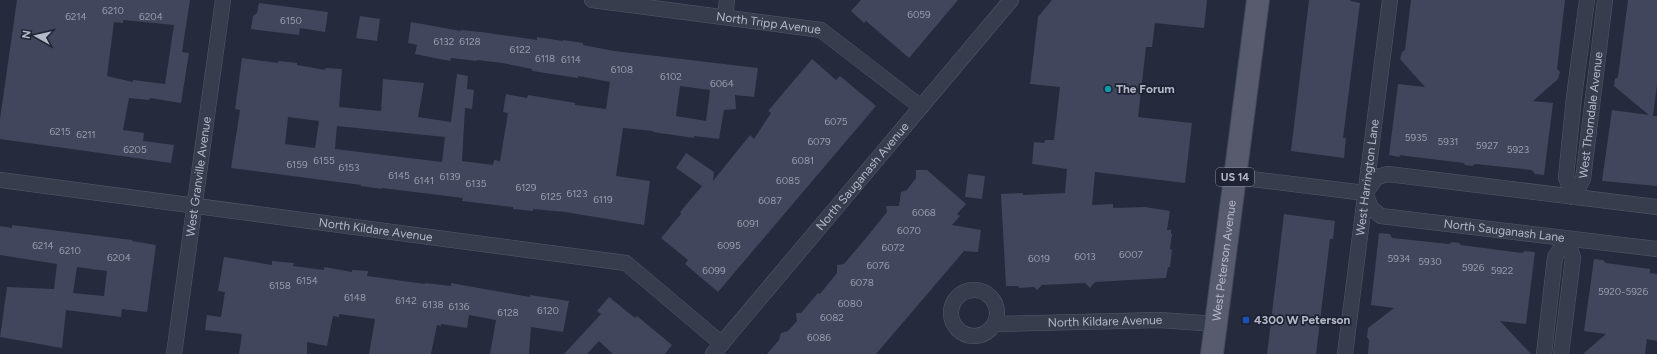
<svg xmlns="http://www.w3.org/2000/svg" width="1657" height="354" font-family="Figtree,sans-serif">
<rect width="100%" height="100%" fill="#252a3c"/>
<!-- building -->
<g fill="#41465c" fill-rule="evenodd">
<path d="M17 0H190L182 52 189 53 181 103 150 98 149 100 129 98 123 130 144 133 143 141 174 145 171 163 0 139V119ZM123 20 174 25 165 84 133 80V82L107 76 114 22 123 23Z"/>
<path d="M861 0H958L909 58 866 21 864 23 851 11Z"/>
<path d="M1052 0H1207L1204 28 1155 23 1152 47H1146L1138 117 1192 123 1185 183 1095 172 1092 205 1113 204V208L1145 207 1170 211 1167 230H1171V234H1172L1170 249 1172 250 1170 267H1168L1166 278 1095 282 1090 288 1085 283 1042 285 1037 290 1034 287 1019 288 1018 286H1006L1001 194 1023 193V195L1065 193 1067 169 1032 164 1034 142 1044 143 1045 140H1054L1060 87 1030 84 1038 17Z"/>
<path d="M1309 0H1351L1350 1 1360 3 1343 138H1346L1344 158 1291 151Z"/>
<path d="M1411 0H1565L1557 69 1560 72 1558 79 1533 101 1553 103 1544 175 1535 174 1532 170 1475 164 1472 166 1465 165 1464 163 1406 156 1401 155 1399 157 1389 155 1398 84 1425 87 1400 59 1402 52 1405 50Z"/>
<path d="M1628 0H1657V85L1653 116H1657V186L1602 181 1612 110 1649 115 1614 86 1615 79 1618 77Z"/>
<path d="M259 3 328 12 325 32 300 28 299 35 251 29 253 16 257 13Z"/>
<path d="M360 16 380 19 377 41 356 38Z"/>
<path d="M411 22 461 31V30L481 32 537 40V37L563 41V40L583 43V45L614 51 758 68 754 97 735 95 736 109 724 110 719 139 694 136V138L653 132V131L623 128 616 176 650 181 644 225 565 212 533 209V211L513 209V207L462 201 463 198 382 188V189L361 186V185L231 168 240 110 235 109 242 58 278 63V61L297 63V65L325 70 326 68 342 69 339 107 381 111 383 79 424 83 418 117 451 122 457 74 468 76 467 89 474 90 472 109 465 108 462 161 493 165 494 160 500 161 508 113 503 112 506 94 527 98 528 95 575 103V105L606 109 610 82 578 76V78L532 71V69L502 63 477 60V61L451 58 450 61 415 54 417 45 408 43ZM680 86 710 90 706 121 676 116ZM288 117 319 121 315 148 285 144ZM337 126 445 137 442 162 335 149Z"/>
<path d="M812 59 836 80 840 76 876 106 718 292 685 264 688 260 661 238 681 214 680 212 702 186 676 168 686 153 714 172 713 181 750 135 754 139 771 113 768 111Z"/>
<path d="M916 170H927L966 204 957 214 960 216 952 225 981 230 978 252 964 251 876 354H767L779 340 781 333 788 331 797 321 796 313H801L818 293 820 294 837 273V265L844 264 866 238 887 212 886 206H899L901 192 907 190 916 178Z"/>
<path d="M968 174 985 176 982 199 965 197Z"/>
<path d="M1284 214 1335 221 1333 239H1330L1316 354H1267Z"/>
<path d="M12 225 132 240V241L156 245 147 312 122 309 121 317 66 310 62 348 0 337 7 287 54 289 57 264 0 255V226L12 228ZM77 267 107 271 104 296 73 293Z"/>
<path d="M1379 233 1390 234 1392 238 1449 244 1452 242 1459 243 1461 245 1522 253 1525 251 1535 252 1526 324 1500 321 1531 354H1368L1369 340 1367 337 1368 328 1394 308 1371 305Z"/>
<path d="M224 257 272 265V261L294 263 293 266 324 270V267L352 272V270L368 271 367 276 425 284V283L451 286V283L501 292 530 297V295L569 301 563 332 531 327 529 354H490L496 320 469 315 467 328 441 324V326L437 325 431 354H369L375 319 339 314V317L333 316 327 346 307 342V354H239L242 334 205 330 207 315 221 317 225 292 218 291Z"/>
<path d="M1594 259 1603 260 1606 263 1650 269V273L1657 274V341L1647 339 1645 354H1583L1606 334 1584 331Z"/>
<path d="M609 297 635 318 637 316 672 345 665 354H613L599 341 587 354H564L601 314 597 311Z"/>
</g>
<g fill="none" stroke-linecap="round" stroke-linejoin="round">
<defs>
<g id="street">
<path id="s1" d="M592 0 821 30 921 107"/>
<path d="M725 17 727 0"/>
<path d="M1235 177 1365 193"/>
<path id="s2" d="M0 180 626 263 722 344"/>
<path d="M1366 192 1377 177 1388 174 1657 207"/>
<path id="s3" d="M1365 193 1371 208 1381 216 1657 249"/>
<path id="s4" d="M1573 197 1583 179 1605 0"/>
<path d="M1573 197 1566 177 1574 97 1587 0"/>
<circle cx="974" cy="313" r="23"/>
<path id="s5" d="M994 324 1160 320 1216 324"/>
<path id="s6" d="M174 354 223 0"/>
<path id="s7" d="M713 354 1011 0"/>
<path id="s8" d="M1345 354 1390 0"/>
<path d="M1544 354 1555 257 1567 239"/>
<path d="M1561 354 1573 258 1567 239"/>
</g>
<g id="primary">
<path id="s9" d="M1212 354 1258 0"/>
</g>
</defs>
<!-- street casing -->
<use href="#street" stroke="#545868" stroke-width="16"/>
<!-- primary casing -->
<use href="#primary" stroke="#424656" stroke-width="24"/>
<!-- street -->
<use href="#street" stroke="#383d4d" stroke-width="15"/>
<!-- primary -->
<use href="#primary" stroke="#575b6d" stroke-width="22"/>
</g>
<!-- markers -->
<circle fill="#0f9aa8" stroke="#1e2232" stroke-width="1.5" cx="1108" cy="89" r="4"/>
<rect fill="#1a4fb4" stroke="#1e2232" stroke-width="1.5" x="1242" y="316" width="8" height="8" rx="2"/>
<g text-anchor="middle" stroke-width="3.5" stroke-linejoin="round" paint-order="stroke">
<!-- number labels -->
<g font-size="10" fill="#979cad">
<text x="113" y="14">6210</text>
<text x="919" y="18">6059</text>
<text x="76" y="20">6214</text>
<text x="151" y="20">6204</text>
<text x="291" y="24">6150</text>
<text x="444" y="45">6132</text>
<text x="470" y="45">6128</text>
<text x="520" y="53">6122</text>
<text x="545" y="62">6118</text>
<text x="571" y="63">6114</text>
<text x="622" y="73">6108</text>
<text x="671" y="80">6102</text>
<text x="722" y="87">6064</text>
<text x="836" y="125">6075</text>
<text x="60" y="135">6215</text>
<text x="86" y="138">6211</text>
<text x="1416" y="141">5935</text>
<text x="819" y="145">6079</text>
<text x="1448" y="145">5931</text>
<text x="1487" y="149">5927</text>
<text x="135" y="153">6205</text>
<text x="1518" y="153">5923</text>
<text x="324" y="164">6155</text>
<text x="803" y="164">6081</text>
<text x="297" y="168">6159</text>
<text x="349" y="171">6153</text>
<text x="399" y="179">6145</text>
<text x="450" y="180">6139</text>
<text x="424" y="184">6141</text>
<text x="788" y="184">6085</text>
<text x="476" y="187">6135</text>
<text x="526" y="191">6129</text>
<text x="577" y="197">6123</text>
<text x="551" y="200">6125</text>
<text x="603" y="203">6119</text>
<text x="770" y="204">6087</text>
<text x="924" y="216">6068</text>
<text x="748" y="227">6091</text>
<text x="909" y="234">6070</text>
<text x="43" y="249">6214</text>
<text x="729" y="249">6095</text>
<text x="893" y="251">6072</text>
<text x="70" y="254">6210</text>
<text x="1131" y="258">6007</text>
<text x="1085" y="260">6013</text>
<text x="119" y="261">6204</text>
<text x="1039" y="262">6019</text>
<text x="1399" y="262">5934</text>
<text x="1430" y="265">5930</text>
<text x="878" y="269">6076</text>
<text x="1473" y="271">5926</text>
<text x="714" y="274">6099</text>
<text x="1502" y="274">5922</text>
<text x="307" y="284">6154</text>
<text x="862" y="286">6078</text>
<text x="280" y="289">6158</text>
<text x="1623" y="295">5920-5926</text>
<text x="355" y="301">6148</text>
<text x="406" y="304">6142</text>
<text x="850" y="307">6080</text>
<text x="433" y="308">6138</text>
<text x="459" y="310">6136</text>
<text x="548" y="314">6120</text>
<text x="508" y="316">6128</text>
<text x="832" y="321">6082</text>
<text x="819" y="341">6086</text>
</g>
<!-- shield labels -->
<rect fill="#1e2232" stroke="#878b9b" stroke-width="1" x="1216" y="168" width="38" height="18" rx="3"/>
<g font-size="11" font-weight="bold" fill="#b4b8c8">
<text x="1235" y="181">US 14</text>
</g>
<!-- street labels -->
<g font-size="12" fill="#b4b8c8" stroke="#1e2232">
<text dy="4" stroke="none"><textPath href="#s1" startOffset="178">North Tripp Avenue</textPath></text>
<text dy="4" stroke="none"><textPath href="#s4" startOffset="85">West Thorndale Avenue</textPath></text>
<text dy="4" stroke="none"><textPath href="#s6" startOffset="179">West Granville Avenue</textPath></text>
<text dy="4" stroke="none"><textPath href="#s7" startOffset="232">North Sauganash Avenue</textPath></text>
<text dy="4" stroke="none"><textPath href="#s8" startOffset="178">West Harrington Lane</textPath></text>
<text dy="4" stroke="none"><textPath href="#s2" startOffset="379">North Kildare Avenue</textPath></text>
<text dy="4" stroke="none"><textPath href="#s3" startOffset="153">North Sauganash Lane</textPath></text>
<text dy="4" stroke="none"><textPath href="#s9" startOffset="94">West Peterson Avenue</textPath></text>
<text dy="4" stroke="none"><textPath href="#s5" startOffset="111">North Kildare Avenue</textPath></text>
</g>
<!-- poi labels -->
<g font-size="12" font-weight="bold" fill="#b4b8c8" stroke="#1e2232" text-anchor="start">
<text x="1116" y="93">The Forum</text>
<text x="1254" y="324">4300 W Peterson</text>
</g>
</g>
<!-- north arrow -->
<g transform="translate(36 36) rotate(278)" stroke="#1e2232" stroke-width="3" paint-order="stroke">
<path d="M0-3L7 15L0 10L-7 15Z" fill="#b4b8c8"/>
<text y="-6" font-size="11" font-weight="bold" text-anchor="middle" fill="#b4b8c8">N</text>
</g>
</svg>
